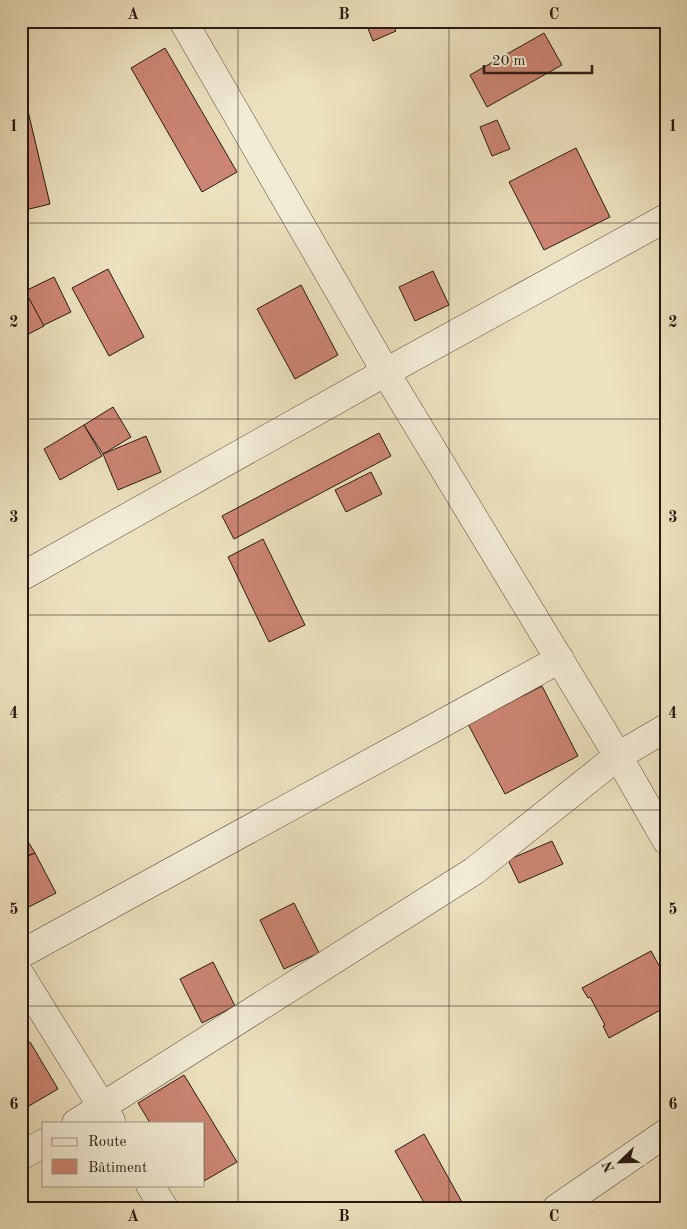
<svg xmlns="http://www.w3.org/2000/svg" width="687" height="1229" font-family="'Old Standard TT',serif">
<rect width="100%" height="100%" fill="#ece1be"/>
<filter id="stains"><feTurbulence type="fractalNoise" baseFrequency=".004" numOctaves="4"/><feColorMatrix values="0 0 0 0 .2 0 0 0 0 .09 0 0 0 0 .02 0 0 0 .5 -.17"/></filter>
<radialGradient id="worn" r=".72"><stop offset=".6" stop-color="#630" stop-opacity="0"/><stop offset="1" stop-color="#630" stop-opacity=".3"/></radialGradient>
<!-- building -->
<g fill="#cb8573" stroke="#291a13">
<path d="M365 21H392L396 31 373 41Z"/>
<path d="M544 33 562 65 487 107 470 75Z"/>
<path d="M165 48 237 172 202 192 131 68Z"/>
<path d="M27 107 50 204 21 211V109Z"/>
<path d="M497 120 510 149 492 156 480 127Z"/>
<path d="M576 148 610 217 544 250 509 182Z"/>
<path d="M108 269 144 337 109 356 72 288Z"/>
<path d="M433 271 449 305 415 321 399 287Z"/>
<path d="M54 277 71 312 42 326 25 291Z"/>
<path d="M301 285 338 355 295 379 257 309Z"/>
<path d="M25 291 44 326 21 338V293Z"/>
<path d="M113 407 131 437 103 454 84 425Z"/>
<path d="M84 425 102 456 60 480 44 449Z"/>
<path d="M379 433 391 456 234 539 222 516Z"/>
<path d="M146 436 161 472 118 490 103 454Z"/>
<path d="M371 472 382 494 346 512 335 490Z"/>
<path d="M263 539 305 625 269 642 228 557Z"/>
<path d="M542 686 578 756 505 794 468 724Z"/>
<path d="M21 830 35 853 21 858Z"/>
<path d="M552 841 563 864 519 883 508 860Z"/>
<path d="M35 853 56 893 21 911V859Z"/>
<path d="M294 903 319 953 284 969 260 920Z"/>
<path d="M651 951 666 978V1007L609 1038 603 1026 605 1025 590 997 588 998 582 988Z"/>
<path d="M213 962 235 1006 202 1023 180 979Z"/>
<path d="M30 1042 58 1089 22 1110 21 1047Z"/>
<path d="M184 1075 237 1162 204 1181V1123H150L138 1103Z"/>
<path d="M424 1134 463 1204 455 1208H427L395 1151Z"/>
</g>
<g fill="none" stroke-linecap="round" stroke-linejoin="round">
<defs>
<g id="minor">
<path d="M183 21 395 388 618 756 666 840"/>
<path d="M21 577 386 372 666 218"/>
<path d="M21 954 560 659"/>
<path d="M21 976 111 1121"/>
<path d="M76 1123 474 871 618 756 666 728"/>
<path d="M21 1156 44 1143"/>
<path d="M150 1185 164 1208"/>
<path d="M557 1208 666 1133"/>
</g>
</defs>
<!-- minor casing -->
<use href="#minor" stroke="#5a4c3e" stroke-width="29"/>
<!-- minor -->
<use href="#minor" stroke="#f3ecd5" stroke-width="28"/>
</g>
<!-- grid -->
<path fill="none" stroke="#291a13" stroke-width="1" stroke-opacity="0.55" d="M238 21V1208M449 21V1208M21 223H666M21 419H666M21 615H666M21 810H666M21 1006H666"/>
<!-- margin -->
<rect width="687" height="1229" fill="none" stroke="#ece1be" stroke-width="55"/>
<!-- legend -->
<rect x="42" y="1122" width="162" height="65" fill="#f3ecd5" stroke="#a29887"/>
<rect x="52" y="1138" width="25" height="8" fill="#f3ecd5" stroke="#a29887"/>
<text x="88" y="1146" font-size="15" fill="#291a13">Route</text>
<rect x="52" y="1159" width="25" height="15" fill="#cb8573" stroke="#a29887"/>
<text x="88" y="1172" font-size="15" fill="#291a13">Bâtiment</text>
<!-- north arrow -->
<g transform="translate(620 1162) rotate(247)" stroke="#f3ecd5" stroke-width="4" paint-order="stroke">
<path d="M0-4L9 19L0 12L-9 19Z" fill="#291a13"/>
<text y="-8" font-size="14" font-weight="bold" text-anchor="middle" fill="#291a13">N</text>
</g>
<!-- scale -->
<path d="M484 65v8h108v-8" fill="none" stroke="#291a13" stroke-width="2.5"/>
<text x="492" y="65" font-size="15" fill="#291a13" stroke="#f3ecd5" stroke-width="4" paint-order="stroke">20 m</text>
<rect x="28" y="28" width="632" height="1174" fill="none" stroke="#291a13" stroke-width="2"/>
<g font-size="16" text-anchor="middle" font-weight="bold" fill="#291a13">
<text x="133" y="19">A</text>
<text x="344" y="19">B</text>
<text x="554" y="19">C</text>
<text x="14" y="131">1</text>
<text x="673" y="131">1</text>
<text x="14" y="327">2</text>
<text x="673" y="327">2</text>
<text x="14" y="522">3</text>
<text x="673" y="522">3</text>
<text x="14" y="718">4</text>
<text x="673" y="718">4</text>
<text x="14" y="914">5</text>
<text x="673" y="914">5</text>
<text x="14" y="1109">6</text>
<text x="673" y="1109">6</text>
<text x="133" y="1221">A</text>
<text x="344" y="1221">B</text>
<text x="554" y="1221">C</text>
</g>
<rect width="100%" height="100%" filter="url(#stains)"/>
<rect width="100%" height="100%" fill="url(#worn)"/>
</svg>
